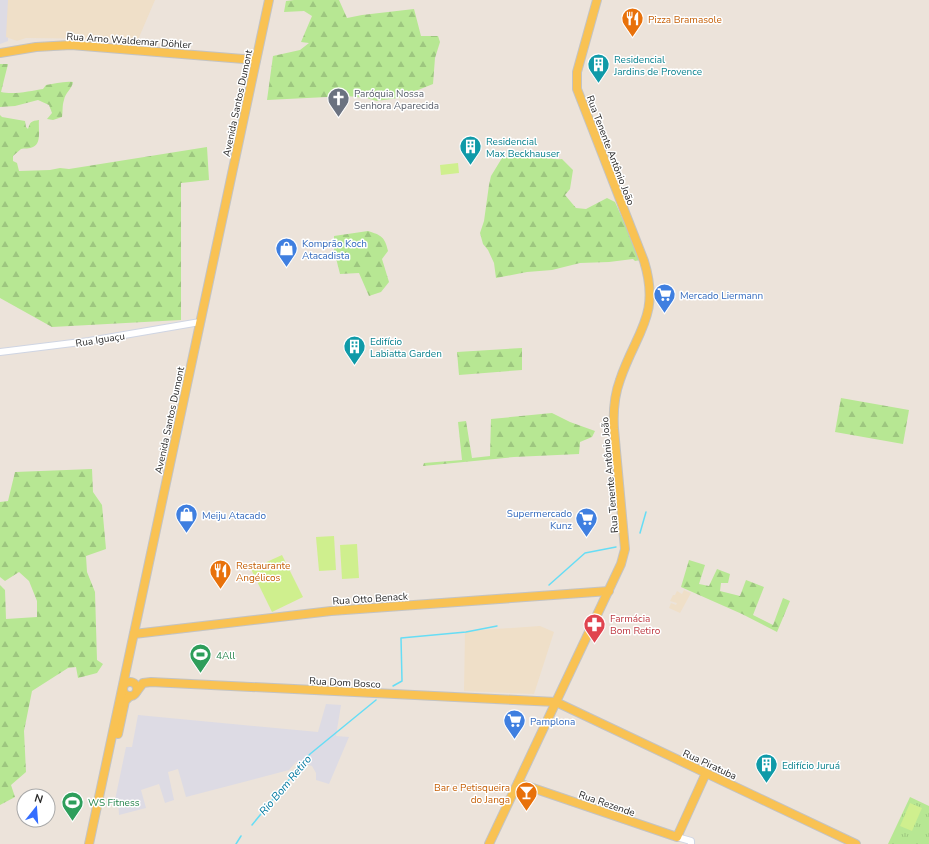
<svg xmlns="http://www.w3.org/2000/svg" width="929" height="844" font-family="'Nunito Sans',sans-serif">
<defs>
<pattern id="forest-firs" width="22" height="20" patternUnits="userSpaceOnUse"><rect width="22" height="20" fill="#b7e793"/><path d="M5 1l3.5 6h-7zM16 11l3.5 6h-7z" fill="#9dc67f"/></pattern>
<pattern id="park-tufts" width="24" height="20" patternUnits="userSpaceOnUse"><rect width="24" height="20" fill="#b7e793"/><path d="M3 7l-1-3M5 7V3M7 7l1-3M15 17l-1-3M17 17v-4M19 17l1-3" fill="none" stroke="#9dc67f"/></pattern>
</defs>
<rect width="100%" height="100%" fill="#ece3da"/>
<!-- industrial -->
<g fill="#dddbe4">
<path d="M0 0H9L8 41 0 44Z"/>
<path d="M326 704 341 705 336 736 349 737 329 784 316 780V773L312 766 296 762 289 770 186 797 178 769 168 772 174 800 165 803 159 784 141 790 146 808 119 815 118 801 115 800 126 747H132L138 715 318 732Z"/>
</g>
<!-- education -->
<g fill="#efdfc8">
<path d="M8 0H155L137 42 109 39 26 38 17 41 6 37Z"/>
<path d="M684 590 691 593 680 613 669 608 671 603 676 605 677 603 670 601 673 595H675L677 591 682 594Z"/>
<path d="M540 626 554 632 534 694 464 691 465 631Z"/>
</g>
<!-- forest -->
<g fill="url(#forest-firs)">
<path d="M294 0H339L347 18 362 15 414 9 421 36H438L440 42 435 58 433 84 398 98 377 101 366 98 347 96 267 100 273 56 300 50 309 43 301 42 312 16 304 11 284 12 286 1Z"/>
<path d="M0 64H8L1 92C13 95 31 91 43 89L46 85C55 84 63 81 73 82 72 89 65 93 64 100 62 106 63 111 62 117L53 120 47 119 52 113 49 105 38 100 15 106 0 107Z"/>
<path d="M0 115 2 117 25 121 26 127 28 129C30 122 31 121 39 120 38 129 42 143 33 147 30 149 24 148 21 149L13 156V161L17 163 19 171 50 170 60 168 69 169 207 147 209 180 181 183V320L52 327 0 298Z"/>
<path d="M530 155C541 157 550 160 562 159L573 170 570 189 565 195 576 208 586 209 607 198 615 202 641 260 635 261 633 259 609 262 580 263 552 270 527 272 496 278 494 263 488 250 483 244 480 233 484 221 489 185 491 176 502 158Z"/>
<path d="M368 231C381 235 385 237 388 251L382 259 389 282 381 292 369 296 359 273 340 274 334 250V236Z"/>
<path d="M522 348V370L459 375 457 352Z"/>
<path d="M841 398 909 410 903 444 835 432Z"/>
<path d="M552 413 570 422 595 431 592 437 580 442 579 454 514 457 423 466 424 463 462 460 458 422 466 421 472 458 490 456 491 419Z"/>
<path d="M92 469 93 492 102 505 106 549 86 556 87 572 95 592 97 660 103 664 97 673 78 678 76 667 68 668 32 691 24 731 26 772 11 785 15 797 0 805V585L5 590 6 619 37 617V601L29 581 19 572 5 581 0 577V502L8 501 15 472Z"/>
<path d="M689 560 705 565 699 584 709 586 717 569 730 574 728 583H721L720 591 740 596 746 580 764 587 753 615 773 625 783 598 790 601 777 632 742 614 681 587Z"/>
</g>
<!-- park -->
<path fill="url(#park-tufts)" d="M910 797 929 806V844H888Z"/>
<!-- pitch -->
<g fill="#cfef8e">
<path d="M458 163 459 173 441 175 440 165Z"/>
<path d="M334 536 336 570 319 571 316 537Z"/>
<path d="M357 544 359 578 342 579 340 545Z"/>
<path d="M282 555 303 597 272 612 251 569Z"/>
<path d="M910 803 922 808 912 831 900 826Z"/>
</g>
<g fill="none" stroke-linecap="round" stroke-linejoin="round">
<!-- stream -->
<g stroke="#66ddf5" stroke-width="1.5">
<path d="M640 533 646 512"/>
<path d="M549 585 585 553 616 547"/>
<path d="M393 686 402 681 401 638 466 632 497 626"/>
<path d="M252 825 310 754 376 700"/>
<path d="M236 844 241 836"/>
</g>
<defs>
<g id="minor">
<path d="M0 352 89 341 200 322"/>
<path d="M677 837 691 841V844"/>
</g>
<g id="major">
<path d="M0 53 36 47 71 45 256 60"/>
<path d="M134 634 331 611 609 591"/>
<circle cx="130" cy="689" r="7"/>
<path d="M137 691 143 683 151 682 556 702 856 844"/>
<path d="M118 734 125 701 130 696"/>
<path d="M518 783 677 837 706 773"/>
<path d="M89 844 269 0"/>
<path d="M489 844 621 564 625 549 614 429C613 412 614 396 620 380 636 332 661 316 644 261L577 89V72L597 0"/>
</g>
</defs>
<!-- minor casing -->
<use href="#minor" stroke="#cfd5e3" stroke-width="8"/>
<!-- major casing -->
<use href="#major" stroke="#c3c3c3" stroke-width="10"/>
<!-- minor -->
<use href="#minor" stroke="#fff" stroke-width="6"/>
<!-- major -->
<use href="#major" stroke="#f9c253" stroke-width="8"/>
</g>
<!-- icons -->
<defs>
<symbol id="restaurant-pin" viewBox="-11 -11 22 30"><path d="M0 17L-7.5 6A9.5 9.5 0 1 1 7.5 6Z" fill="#e8710a" stroke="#fff"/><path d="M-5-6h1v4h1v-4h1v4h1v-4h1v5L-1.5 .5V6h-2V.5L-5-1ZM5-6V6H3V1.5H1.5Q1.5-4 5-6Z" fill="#fff"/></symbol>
<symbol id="building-pin" viewBox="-11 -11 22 30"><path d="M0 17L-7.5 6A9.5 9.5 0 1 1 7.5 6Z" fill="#0f9aa8" stroke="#fff"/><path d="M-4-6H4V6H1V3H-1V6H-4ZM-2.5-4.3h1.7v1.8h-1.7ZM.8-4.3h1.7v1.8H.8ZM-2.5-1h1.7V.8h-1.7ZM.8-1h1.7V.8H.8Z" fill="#fff"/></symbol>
<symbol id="church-pin" viewBox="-11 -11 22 30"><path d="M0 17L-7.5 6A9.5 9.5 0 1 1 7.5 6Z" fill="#6b7280" stroke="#fff"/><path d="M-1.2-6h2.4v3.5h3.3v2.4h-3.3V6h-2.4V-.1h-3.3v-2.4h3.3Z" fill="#fff"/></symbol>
<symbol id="shop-pin" viewBox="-11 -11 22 30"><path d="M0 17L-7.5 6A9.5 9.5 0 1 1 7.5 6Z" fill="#3f7fe0" stroke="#fff"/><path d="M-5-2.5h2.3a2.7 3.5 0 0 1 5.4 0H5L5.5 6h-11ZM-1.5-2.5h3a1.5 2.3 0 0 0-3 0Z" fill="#fff"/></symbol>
<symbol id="supermarket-pin" viewBox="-11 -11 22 30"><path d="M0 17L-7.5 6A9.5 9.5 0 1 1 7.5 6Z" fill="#3f7fe0" stroke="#fff"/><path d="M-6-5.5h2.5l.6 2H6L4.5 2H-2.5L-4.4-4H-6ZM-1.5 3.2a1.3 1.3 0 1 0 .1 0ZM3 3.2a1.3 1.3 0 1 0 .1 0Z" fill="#fff"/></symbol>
<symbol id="pharmacy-pin" viewBox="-11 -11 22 30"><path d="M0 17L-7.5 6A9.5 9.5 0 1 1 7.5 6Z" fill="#e0444e" stroke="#fff"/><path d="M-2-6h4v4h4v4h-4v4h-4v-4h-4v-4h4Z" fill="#fff"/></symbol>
<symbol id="stadium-pin" viewBox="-11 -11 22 30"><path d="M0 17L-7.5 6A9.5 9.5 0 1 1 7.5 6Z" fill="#2e9e5b" stroke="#fff"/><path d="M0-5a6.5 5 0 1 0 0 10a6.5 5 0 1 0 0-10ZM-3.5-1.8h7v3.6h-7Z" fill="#fff"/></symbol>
<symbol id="bar-pin" viewBox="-11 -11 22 30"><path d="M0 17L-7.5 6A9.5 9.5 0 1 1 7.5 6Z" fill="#e8710a" stroke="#fff"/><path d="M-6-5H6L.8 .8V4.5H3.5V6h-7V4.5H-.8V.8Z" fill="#fff"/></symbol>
</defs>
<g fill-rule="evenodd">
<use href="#restaurant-pin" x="620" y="6" width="25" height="34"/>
<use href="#building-pin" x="586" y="52" width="25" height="34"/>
<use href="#church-pin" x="326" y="86" width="25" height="34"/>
<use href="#building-pin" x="458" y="134" width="25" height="34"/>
<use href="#shop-pin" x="274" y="236" width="25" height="34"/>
<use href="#supermarket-pin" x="652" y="282" width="25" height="34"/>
<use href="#building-pin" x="342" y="334" width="25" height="34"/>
<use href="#shop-pin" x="174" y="502" width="25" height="34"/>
<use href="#supermarket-pin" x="574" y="506" width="25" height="34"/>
<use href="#restaurant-pin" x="208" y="558" width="25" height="34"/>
<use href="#pharmacy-pin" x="582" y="612" width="25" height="34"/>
<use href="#stadium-pin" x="188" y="642" width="25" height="34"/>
<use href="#supermarket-pin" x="502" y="708" width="25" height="34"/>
<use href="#building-pin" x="754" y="752" width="25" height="34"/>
<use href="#bar-pin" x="514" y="780" width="25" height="34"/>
<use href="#stadium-pin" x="60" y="790" width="25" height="34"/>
</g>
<g text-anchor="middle" stroke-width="3" stroke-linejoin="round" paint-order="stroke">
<!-- food labels -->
<g font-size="10" fill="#c56008" stroke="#fff" text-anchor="start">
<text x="648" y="23">Pizza Bramasole</text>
<text x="236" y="569">Restaurante<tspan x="236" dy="12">Angélicos</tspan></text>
<text x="510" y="791" text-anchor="end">Bar e Petisqueira<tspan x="510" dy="12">do Janga</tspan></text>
</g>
<!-- street labels -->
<g font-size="10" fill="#292929" stroke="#fff">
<text transform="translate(129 40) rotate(4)" y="4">Rua Arno Waldemar Döhler</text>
<text transform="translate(237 103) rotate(-78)" y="4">Avenida Santos Dumont</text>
<text transform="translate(611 150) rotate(69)" y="4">Rua Tenente Antônio João</text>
<text transform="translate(100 339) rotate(-9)" y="4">Rua Iguaçu</text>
<text transform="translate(169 420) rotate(-78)" y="4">Avenida Santos Dumont</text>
<text transform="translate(609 475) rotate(-95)" y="4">Rua Tenente Antônio João</text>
<text transform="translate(370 598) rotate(-4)" y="4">Rua Otto Benack</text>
<text transform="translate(345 682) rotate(3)" y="4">Rua Dom Bosco</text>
<text transform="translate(710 764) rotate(25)" y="4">Rua Piratuba</text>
<text transform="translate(607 803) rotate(19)" y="4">Rua Rezende</text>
</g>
<!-- culture labels -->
<g font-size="10" fill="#0d838f" stroke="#fff" text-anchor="start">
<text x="614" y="63">Residencial<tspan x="614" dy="12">Jardins de Provence</tspan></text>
<text x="486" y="145">Residencial<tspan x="486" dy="12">Max Beckhauser</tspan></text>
<text x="370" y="345">Edifício<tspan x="370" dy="12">Labiatta Garden</tspan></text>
<text x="782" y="769">Edifício Juruá</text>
</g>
<!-- worship labels -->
<g font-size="10" fill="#5b616d" stroke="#fff" text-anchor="start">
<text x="354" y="97">Paróquia Nossa<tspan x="354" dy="12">Senhora Aparecida</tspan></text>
</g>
<!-- shop labels -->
<g font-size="10" fill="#366cbe" stroke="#fff" text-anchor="start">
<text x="302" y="247">Komprão Koch<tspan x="302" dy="12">Atacadista</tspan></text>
<text x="680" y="299">Mercado Liermann</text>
<text x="572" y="517" text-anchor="end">Supermercado<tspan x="572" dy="12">Kunz</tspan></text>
<text x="202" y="519">Meiju Atacado</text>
<text x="530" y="725">Pamplona</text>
</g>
<!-- health labels -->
<g font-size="10" fill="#be3a42" stroke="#fff" text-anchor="start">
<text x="610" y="622">Farmácia<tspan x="610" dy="12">Bom Retiro</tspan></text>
</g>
<!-- leisure labels -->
<g font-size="10" fill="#27864d" stroke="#fff" text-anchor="start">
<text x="216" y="659">4All</text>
<text x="88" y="806">WS Fitness</text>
</g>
<!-- water labels -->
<g font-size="11" font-style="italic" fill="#057aa1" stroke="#fff">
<text transform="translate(285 785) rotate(-50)" y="4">Rio Bom Retiro</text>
</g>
</g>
<!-- north arrow -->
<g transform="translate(36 808) rotate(17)"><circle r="19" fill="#ffffff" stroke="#a9a9a9"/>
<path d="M0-3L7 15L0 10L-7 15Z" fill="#346dff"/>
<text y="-6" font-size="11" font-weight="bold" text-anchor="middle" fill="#292929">N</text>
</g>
</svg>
